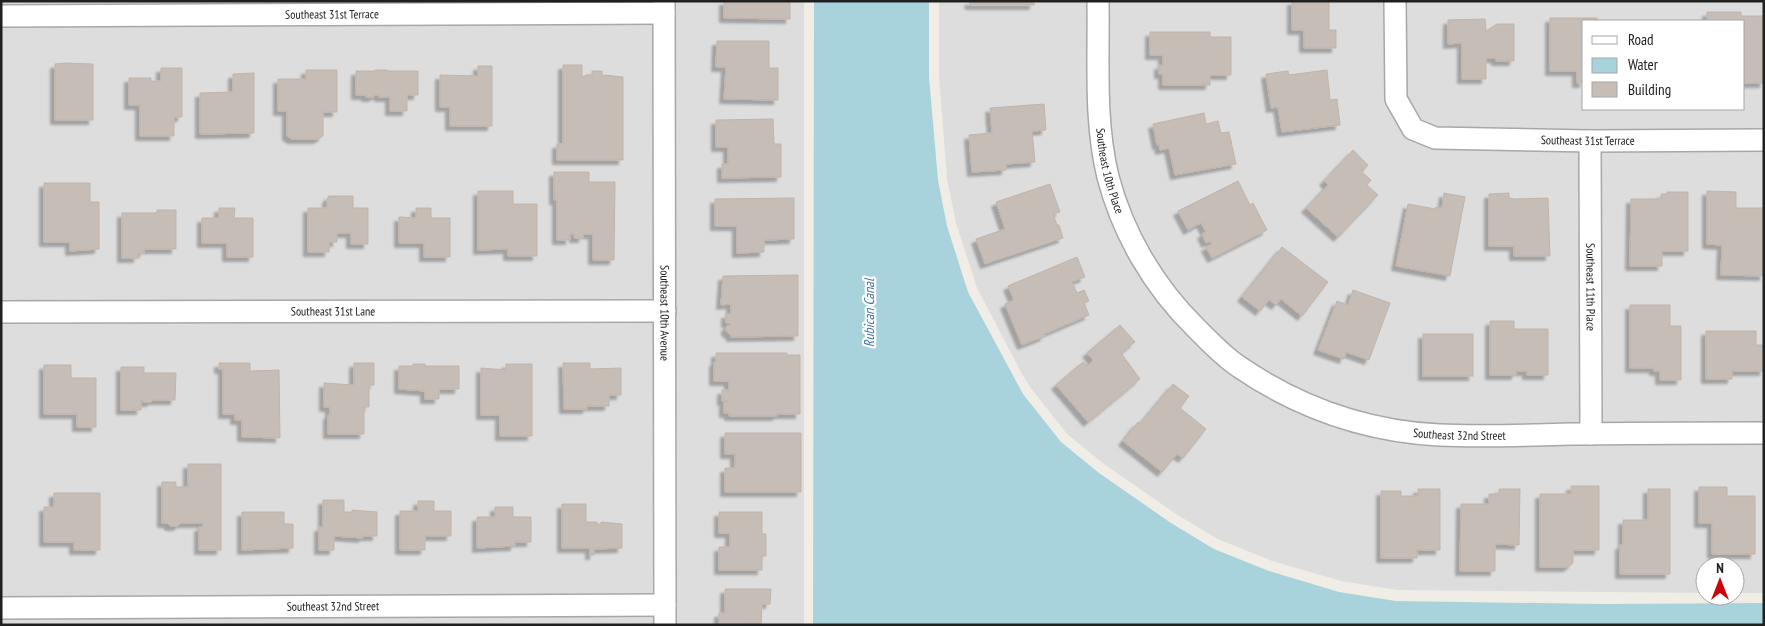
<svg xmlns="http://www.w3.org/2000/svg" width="1765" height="626" font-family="'PT Sans Narrow',sans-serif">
<defs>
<filter id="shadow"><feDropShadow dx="-4.5" dy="4.5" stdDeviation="1" flood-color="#0004"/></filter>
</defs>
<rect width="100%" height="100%" fill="#f0ede7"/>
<!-- residential -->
<g fill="#dedddd" fill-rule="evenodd">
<rect x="1" y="1" width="803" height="624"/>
<path d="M939 1H1764V593H1735V566H1705V593L1397 590 1341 581 1272 561 1218 539 1176 514 1104 464 1067 434 1030 387 1022 374 977 288 956 223 947 179 939 76ZM1584 21H1744V109H1584Z"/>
</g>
<!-- water -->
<path fill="#a8d3dd" d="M814 1H929V77L938 180 947 226 968 292 1023 394 1061 442 1099 473 1171 523 1214 549 1269 571 1339 592 1396 601 1602 604 1764 603V625H813Z"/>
<!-- building -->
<g fill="#c5bdb6" stroke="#c2b3a9" filter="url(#shadow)">
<path d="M724 1H790V19L724 18Z"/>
<path d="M969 1H1034V5H970Z"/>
<path d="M1292 1H1329V30H1336V48H1304V30H1292Z"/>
<path d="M1707 12H1741V16H1764V83H1744V21H1707Z"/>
<path d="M1550 18H1597V21H1584V83H1577V71H1550Z"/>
<path d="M1485 19 1486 31 1497 24H1514V61H1496V58H1486V79H1462V43L1448 44V20Z"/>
<path d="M1150 32H1210V37H1231V75H1210V85H1163V74H1159V65L1163 66V55H1150Z"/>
<path d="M717 41H769V68H778V100L724 99 726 67H716Z"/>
<path d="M66 63 93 64V120H55V64Z"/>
<path d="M563 65H582V77L586 75H590L592 77V71H602V77L604 75 623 77V160H557V144H563Z"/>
<path d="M478 66H492V126H450V107H440V75L478 76Z"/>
<path d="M161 68H182V117H174V136H140V105H129V78H151V81H161Z"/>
<path d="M306 70H337V112H323V136L318 139H292L287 136V111H278V79H306Z"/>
<path d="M375 70H387V71H418V95H407V111H390V97H379V95H374V97H366V95H356V71H375Z"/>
<path d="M1327 70 1330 100 1337 99 1340 125 1282 132 1278 107 1271 108 1266 74 1288 71 1289 75Z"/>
<path d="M254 73V133L200 134V93L233 92V74Z"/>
<path d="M1044 104 1046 130 1032 131 1035 162 1006 164V170L972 172 969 135 992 133 990 108Z"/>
<path d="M1204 113 1206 124 1218 121 1221 133 1229 132 1236 164 1175 175 1169 148 1160 150 1159 144 1157 145 1153 124Z"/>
<path d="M773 119 774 144H781V177L722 178V164H728V147H716V120Z"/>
<path d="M1353 150 1368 165 1362 172 1371 180 1367 185 1378 195 1338 237 1306 208 1328 185 1324 181Z"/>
<path d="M554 172H589V182H615L614 260H593V234H583V238H574V234H570V240H557V200H554Z"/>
<path d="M1238 181 1250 205 1253 203 1267 230 1212 258 1206 247 1212 244 1210 241 1206 243 1202 234 1206 232 1201 223 1188 230 1178 211Z"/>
<path d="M44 183H90V202H99V249L70 251V242H44Z"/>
<path d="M1050 184 1060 212 1053 214 1057 225H1059L1063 238 985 264 976 239 1005 229 996 202Z"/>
<path d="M478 191H513V204H537V256H508V249L478 250Z"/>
<path d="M1707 191 1736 192V208H1764V276L1721 275 1722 245 1707 244Z"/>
<path d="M1667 192H1688V251H1662V266H1630L1631 199H1661V194H1667Z"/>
<path d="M1444 193 1465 197 1450 276 1396 266 1408 204 1435 209 1436 207 1442 208Z"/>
<path d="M1509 193V198L1515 199 1548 198 1550 256H1514V246H1489V194Z"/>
<path d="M329 196H353V208H368V244H351V233H337V242H329V252H308V208H327V199Z"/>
<path d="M794 198V239L764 240V252L737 253V226H715V199Z"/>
<path d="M219 208H235L234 218H253V257H227V243H202V218H219Z"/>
<path d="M416 208H431V218H450V257H424V243H399V217L416 218Z"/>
<path d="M157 210H176V249H144V253H138V258H122V213H157Z"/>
<path d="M1282 247 1328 282 1302 316 1281 299 1276 305 1269 300 1260 311 1242 297Z"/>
<path d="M1077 257 1085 277 1072 282 1077 293 1084 290 1089 301 1084 303 1089 315 1044 334 1045 336 1022 345 1005 304 1014 300 1008 286Z"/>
<path d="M798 275V336L731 337V335L726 331V327L731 324 726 323V314H731V304L721 305 723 276Z"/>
<path d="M1353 290 1390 303 1369 360 1346 352 1344 359 1318 350 1337 301 1348 305Z"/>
<path d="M1630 305H1670V326H1681V380H1660V371H1654V368H1630Z"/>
<path d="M1490 321H1514V329H1548V375H1527V371H1516V375H1490Z"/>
<path d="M1120 325 1135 342 1121 353 1140 379 1088 422 1056 385 1083 362 1087 366 1093 360 1087 353Z"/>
<path d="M1706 331H1756V345H1764V371H1732V379H1706Z"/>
<rect x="1423" y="334" width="50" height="42"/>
<path d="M716 353H787V355H800V414H777V416H729V413H724V402L729 401H722V390H729V381H714V362H716Z"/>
<path d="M219 363H250V371L279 370 280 438 242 437V420H235V414H223V369H219Z"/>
<path d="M354 363H374V385H369V407H364V434H328V415H330V407H324V383L354 385Z"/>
<path d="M563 363H590V369L621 368V395H609V406H587V409H564Z"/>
<path d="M413 364H425V366H459V389H439V399H425V391L399 389V366H413Z"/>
<path d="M506 364H532V436H500V415H481V368L506 370Z"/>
<path d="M44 365H71V378H96V427H77V414H44Z"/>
<path d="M121 367H144V373H176L175 400H153L151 402H143L141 400V410H121Z"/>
<path d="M1173 384 1189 396 1180 408 1206 429 1183 458 1177 454 1162 472 1123 441 1138 422 1140 424Z"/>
<path d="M725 433H801V492H725V468H735V454H725Z"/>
<path d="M188 464H221V550H199V527H203V523H181L178 526H170L167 523H162V482H176V487H188Z"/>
<path d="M1571 486H1599V550H1573V563L1568 567H1540V494H1571Z"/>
<path d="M1699 487H1727V496H1755V554H1712V523H1699Z"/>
<path d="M1418 489H1440V550H1417V558H1381V491H1401V496H1418Z"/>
<path d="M1499 489H1520L1519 545 1495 544V571H1460L1461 504H1489V494H1499Z"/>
<path d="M1648 489H1670V574H1620V545H1623V520H1648Z"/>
<path d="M54 493H100V550H74V542H44V507H54Z"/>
<path d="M323 500H344V512H352V510L377 512V536H363V538L334 536V550H319V527H323Z"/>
<path d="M418 501H434V511H451V536H425V550H400V511H418Z"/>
<path d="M562 504H586V522H597V524H601V522L622 524V548L594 549V555H590V548H562Z"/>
<path d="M495 507H513V517H531V542H515V546L477 548V517H495Z"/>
<path d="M242 512H284V524H293V548L242 550Z"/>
<path d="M719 512H762V534H766V556H762V570H719V547H730V533H719Z"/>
<path d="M725 589H771L770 604H762L761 624 719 625V613H725Z"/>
</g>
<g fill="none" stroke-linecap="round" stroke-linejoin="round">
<defs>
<g id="street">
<path id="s1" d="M664 1 665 625"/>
<path id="s2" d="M1098 1C1099 59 1094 120 1108 177 1123 234 1154 287 1196 328 1209 341 1223 356 1238 366 1299 408 1365 431 1439 435 1484 437 1528 435 1573 434 1636 433 1700 433 1764 433"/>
<path id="s3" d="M1395 1 1396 99 1413 129 1435 138 1590 141 1764 140"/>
<path id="s4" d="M1 16 664 13"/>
<path id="s5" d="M1590 141 1591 434"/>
<path id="s6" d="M1 312 665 311"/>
<path id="s7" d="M1 608 665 605"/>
</g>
</defs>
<!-- street casing -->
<use href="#street" stroke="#a7a7a7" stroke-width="24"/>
<!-- street -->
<use href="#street" stroke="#fff" stroke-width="21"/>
</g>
<g text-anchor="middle" stroke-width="4.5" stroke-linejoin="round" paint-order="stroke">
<!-- street labels -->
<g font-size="12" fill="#202020" stroke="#fff">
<text dy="4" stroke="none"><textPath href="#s4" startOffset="331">Southeast 31st Terrace</textPath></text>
<text dy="4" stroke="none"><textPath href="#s3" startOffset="309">Southeast 31st Terrace</textPath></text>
<text dy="4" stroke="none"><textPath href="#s2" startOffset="171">Southeast 10th Place</textPath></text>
<text dy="4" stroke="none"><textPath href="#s5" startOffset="146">Southeast 11th Place</textPath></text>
<text dy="4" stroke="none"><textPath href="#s6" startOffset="332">Southeast 31st Lane</textPath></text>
<text dy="4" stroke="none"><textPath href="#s1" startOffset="312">Southeast 10th Avenue</textPath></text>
<text dy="4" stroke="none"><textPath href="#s2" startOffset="646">Southeast 32nd Street</textPath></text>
<text dy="4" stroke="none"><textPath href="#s7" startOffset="332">Southeast 32nd Street</textPath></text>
</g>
<!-- water labels -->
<g font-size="14" font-style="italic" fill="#4676a0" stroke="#fff">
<text transform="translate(869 313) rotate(-90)" y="5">Rubican Canal</text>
</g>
</g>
<!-- border -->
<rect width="1765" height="626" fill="none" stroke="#202020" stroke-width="5"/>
<!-- legend -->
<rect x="1582" y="20" width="162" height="90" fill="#ffffff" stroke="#a6a6a6"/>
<rect x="1592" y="36" width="25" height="8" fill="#ffffff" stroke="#a6a6a6"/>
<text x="1628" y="45" font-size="15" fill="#202020">Road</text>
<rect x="1592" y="58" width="25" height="15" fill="#a8d3dd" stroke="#a6a6a6"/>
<text x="1628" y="70" font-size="15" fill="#202020">Water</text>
<rect x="1592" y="82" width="25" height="15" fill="#c5bdb6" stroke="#a6a6a6"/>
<text x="1628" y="95" font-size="15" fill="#202020">Building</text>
<!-- north arrow -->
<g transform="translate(1720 581)"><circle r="24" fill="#ffffff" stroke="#a6a6a6"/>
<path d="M0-4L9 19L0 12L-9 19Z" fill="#ce0208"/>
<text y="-8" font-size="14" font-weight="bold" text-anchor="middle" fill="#202020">N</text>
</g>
</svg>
